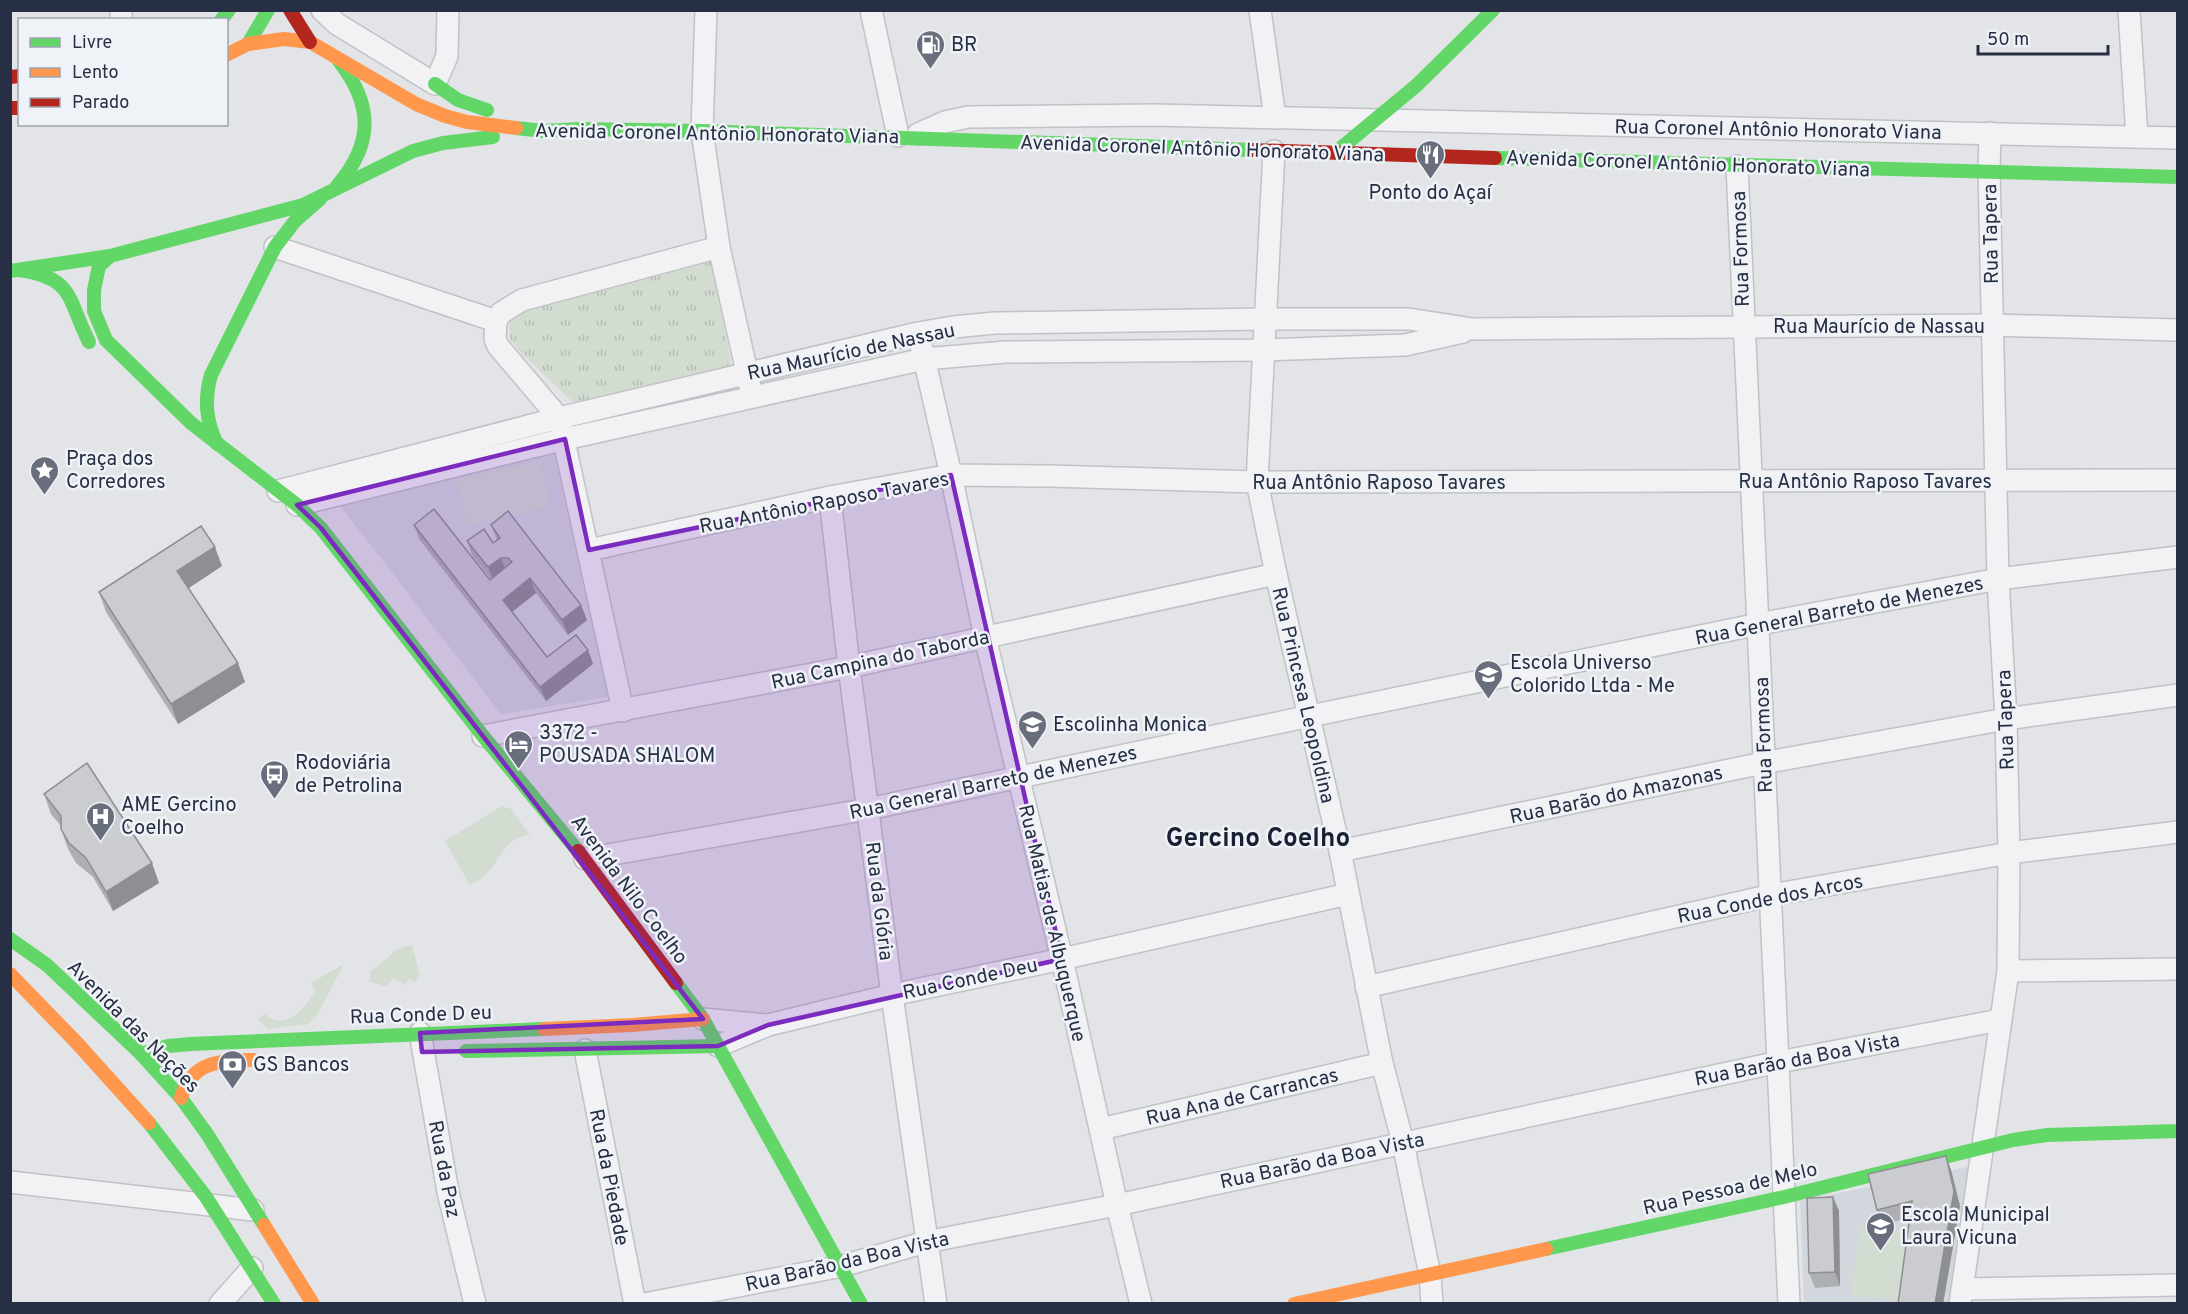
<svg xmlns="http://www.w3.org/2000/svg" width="2188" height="1314" font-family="Overpass,sans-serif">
<defs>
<pattern id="park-tufts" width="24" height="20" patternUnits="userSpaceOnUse" patternTransform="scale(1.5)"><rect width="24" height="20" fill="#d2dcd1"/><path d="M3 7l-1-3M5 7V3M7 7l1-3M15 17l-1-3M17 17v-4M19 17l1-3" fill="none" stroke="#b4bdb5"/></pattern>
</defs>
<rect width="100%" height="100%" fill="#e2e4e7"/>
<!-- built -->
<g fill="#d2d7de">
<path d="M554 453 608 697 501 714 339 504Z"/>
<path d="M1972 1166 1949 1303H1804L1800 1201Z"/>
</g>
<!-- grass -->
<g fill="#d2dcd1">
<path d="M540 461 550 507 468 525 457 480Z"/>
<path d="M502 806 511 809 530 835C500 840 502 860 483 877 479 880 474 882 470 885L445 841Z"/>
<path d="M412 945 420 976 415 982 410 979 405 985 394 979 386 986 370 982V972L398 949Z"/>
<path d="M344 964 316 1017 308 1024 268 1029 257 1019 265 1014C285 1034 306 1007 315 991L311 983Z"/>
<path d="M1860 1226 1913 1232 1904 1301 1851 1295Z"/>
</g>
<!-- park -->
<path fill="url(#park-tufts)" d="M711 259 732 368 576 405 521 353 510 339 509 321 521 312Z"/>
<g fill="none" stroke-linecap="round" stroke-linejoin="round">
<defs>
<g id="street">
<path d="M322 10 337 24 435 84 447 56 448 10"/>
<path d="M706 10 702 131 719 247 750 386"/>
<path d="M871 10 898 136"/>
<path d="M1260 10 1275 118"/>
<path d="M2129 10 2137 137"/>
<path d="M121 20V10"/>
<path d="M918 134 945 122 968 117 1155 115 2178 138"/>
<path d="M1274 151 1257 482 1276 574 1340 851 1382 1063 1403 1143 1430 1275 1432 1304"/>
<path d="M1737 166 1789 1304"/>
<path d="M275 247 496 321 495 339 498 346 559 418 623 711"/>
<path d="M496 321 501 313 522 300 719 247"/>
<path d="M921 345 951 475 985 637 1062 959 1117 1205 1141 1304"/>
<path d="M278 491 559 418 918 333 953 327 995 323 1266 319H1409L1473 329 1992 325 2178 330"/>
<path d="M830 497 849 667 892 995 936 1304"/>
<path d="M297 505 565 439 924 359 1006 352 1263 350 1405 345 1463 332"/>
<path d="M589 550 830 497 951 475 1049 476 1257 482 2178 480"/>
<path d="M483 736 849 667 1276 574"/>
<path d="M1340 851 1763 763 2006 719 2178 695"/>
<path d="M585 859 868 809 1310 716 1759 624 1998 579 2178 557"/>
<path d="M2008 971 2178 969"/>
<path d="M1366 987 1772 895 2009 853 2178 832"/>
<path d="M703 1019 765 1025"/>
<path d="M420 1033 448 1192 475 1304"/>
<path d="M718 1046 768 1025 892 995 1062 959 1348 894"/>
<path d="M585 1050 635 1304"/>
<path d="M1101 1129 1382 1063"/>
<path d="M10 1182 253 1210"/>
<path d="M1962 1289 2178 1285"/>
<path d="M220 1304 252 1268"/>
<path d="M644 1304 842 1266 926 1242 1117 1205 1779 1062 2000 1020"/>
<path d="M1960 1304 2008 971 2009 853 2006 719 1998 579 1989 170 1990 133"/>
</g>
</defs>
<!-- street casing -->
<use href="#street" stroke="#c0c2c5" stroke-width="24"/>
<!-- street -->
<use href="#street" stroke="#f2f2f4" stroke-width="21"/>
<!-- fast -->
<g stroke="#63d668" stroke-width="14">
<path d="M221 20 229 10"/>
<path d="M248 44 268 10"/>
<path d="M435 84 458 100 487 110"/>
<path d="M516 128 543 131 580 129 702 131 1252 150"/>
<path d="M1335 153 1417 85 1493 10"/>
<path d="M1495 158C1723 166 1950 169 2178 177"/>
<path d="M337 186C374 143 373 105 339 61"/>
<path d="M110 256 99 266 94 290V311L106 340 191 423 297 505 321 528 483 736 578 851"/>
<path d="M19 270C75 278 67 299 89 342"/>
<path d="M10 271 110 256 303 205 413 151 443 143 493 137"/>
<path d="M217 444C206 421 204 400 211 375L275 247 295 221 320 199"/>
<path d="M10 939 47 965 141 1054 181 1098 207 1134 264 1225"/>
<path d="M676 983 703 1019 861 1304"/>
<path d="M466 1051 718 1046"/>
<path d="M141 1054 168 1046 191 1044 544 1029"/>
<path d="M149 1123 206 1197 274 1304"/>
<path d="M1546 1249 1784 1197 2013 1140 2047 1135 2178 1131"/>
</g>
<!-- slow -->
<g stroke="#ff974d" stroke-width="14">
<path d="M226 55 248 44 284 39 310 42 416 104 445 116 467 122 516 128"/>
<path d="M10 974 77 1043 149 1123"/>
<path d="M544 1029 632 1025 703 1019"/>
<path d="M181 1098C192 1061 219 1061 253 1060"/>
<path d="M264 1225 313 1304"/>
<path d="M1294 1304 1546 1249"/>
</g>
<!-- jam -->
<g stroke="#b3261e" stroke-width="14">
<path d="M290 10 310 42"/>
<path d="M10 77 20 76"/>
<path d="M10 108H20"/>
<path d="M1252 150 1495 158"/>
<path d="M578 851 676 983"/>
</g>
</g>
<!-- wall -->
<g fill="#aeafb3">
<path d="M414 525 490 580 491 579 472 555 467 541 493 543 497 540 491 525 587 620 568 635 536 593 512 612 547 657 588 650 593 664 546 701 419 539Z"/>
<path d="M222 566 189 588 245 682 178 724 106 612 99 592Z"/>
<path d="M44 794 159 883 113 911 93 877 76 863 68 849 61 829V826L51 814Z"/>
<path d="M1946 1156 1951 1170 1960 1206 1943 1304H1898L1910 1218 1882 1224 1877 1210Z"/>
<path d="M1833 1197 1839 1211 1840 1286 1815 1288 1809 1273Z"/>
</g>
<!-- shaded-wall -->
<g fill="#8d8f92">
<path d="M215 547 222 566 184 591 177 571Z"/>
<path d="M501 558 507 573 494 582 488 567Z"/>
<path d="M530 578 536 593 508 615 503 600Z"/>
<path d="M581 605 587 620 568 635 562 620Z"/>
<path d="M588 650 593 664 546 701 540 687Z"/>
<path d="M238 663 245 682 178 724 171 704Z"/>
<path d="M152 863 159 883 113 911 106 892Z"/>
<path d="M1946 1156 1951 1170 1960 1206 1943 1304H1935Z"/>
<path d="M1833 1197 1839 1211 1840 1286 1835 1272Z"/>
</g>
<!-- building -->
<g fill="#caccd0" stroke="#8d8f92" stroke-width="1.5">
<path d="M434 509 490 580 512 562 508 558H501L488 567 467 541 484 529 493 543 500 538 491 525 508 511 581 605 562 620 530 578 503 600 547 657 576 635 588 650 540 687 414 525Z"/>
<path d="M201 526 215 547 177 571 238 663 171 704 99 592Z"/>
<path d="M87 763 152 863 106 892 86 858 69 843 61 829V816L44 794Z"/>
<path d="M1946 1156 1954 1191 1935 1304H1898L1912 1201 1877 1210 1868 1174Z"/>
<path d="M1833 1197 1835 1272 1809 1273 1807 1198Z"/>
</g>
<!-- marked area -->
<path fill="#7b2cbf" fill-opacity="0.2" stroke="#7b2cbf" stroke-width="4.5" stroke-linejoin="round" d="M565 439 589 550 951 475 1062 959 768 1025 718 1046 422 1052 420 1033 703 1019 321 528 297 505Z"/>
<!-- icons -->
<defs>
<symbol id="fuel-pin" viewBox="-11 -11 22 30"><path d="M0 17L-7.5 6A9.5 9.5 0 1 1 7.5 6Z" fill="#686e7c" stroke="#eff2f7"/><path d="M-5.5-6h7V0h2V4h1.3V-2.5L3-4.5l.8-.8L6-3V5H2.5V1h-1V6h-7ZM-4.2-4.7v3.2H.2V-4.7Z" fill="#fff"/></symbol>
<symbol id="restaurant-pin" viewBox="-11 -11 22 30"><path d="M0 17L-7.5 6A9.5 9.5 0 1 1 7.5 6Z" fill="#686e7c" stroke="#eff2f7"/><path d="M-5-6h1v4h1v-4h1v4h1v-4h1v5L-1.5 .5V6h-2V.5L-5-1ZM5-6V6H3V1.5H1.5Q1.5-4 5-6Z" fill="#fff"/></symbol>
<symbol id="sight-pin" viewBox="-11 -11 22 30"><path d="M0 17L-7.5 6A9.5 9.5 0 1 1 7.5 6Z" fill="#686e7c" stroke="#eff2f7"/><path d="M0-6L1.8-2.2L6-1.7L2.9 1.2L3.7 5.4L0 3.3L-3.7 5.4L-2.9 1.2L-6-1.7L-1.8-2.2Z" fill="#fff"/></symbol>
<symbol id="school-pin" viewBox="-11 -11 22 30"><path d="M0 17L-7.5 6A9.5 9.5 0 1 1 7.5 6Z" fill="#686e7c" stroke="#eff2f7"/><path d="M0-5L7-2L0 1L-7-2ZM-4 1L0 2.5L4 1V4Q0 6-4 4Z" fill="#fff"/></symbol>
<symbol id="hotel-pin" viewBox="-11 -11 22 30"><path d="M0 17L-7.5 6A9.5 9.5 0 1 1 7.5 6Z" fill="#686e7c" stroke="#eff2f7"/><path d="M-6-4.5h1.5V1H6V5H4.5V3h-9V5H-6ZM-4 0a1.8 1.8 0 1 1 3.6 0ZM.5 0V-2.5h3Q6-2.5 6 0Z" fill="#fff"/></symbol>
<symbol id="bus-pin" viewBox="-11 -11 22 30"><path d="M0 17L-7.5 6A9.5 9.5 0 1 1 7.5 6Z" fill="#686e7c" stroke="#eff2f7"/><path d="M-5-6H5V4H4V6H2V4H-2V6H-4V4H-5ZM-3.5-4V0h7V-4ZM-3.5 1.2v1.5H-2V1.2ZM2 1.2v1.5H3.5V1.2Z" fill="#fff"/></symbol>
<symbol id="hospital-pin" viewBox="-11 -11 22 30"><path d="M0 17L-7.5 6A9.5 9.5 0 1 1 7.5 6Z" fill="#686e7c" stroke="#eff2f7"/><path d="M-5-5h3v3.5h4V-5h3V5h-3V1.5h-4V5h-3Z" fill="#fff"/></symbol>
<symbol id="bank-pin" viewBox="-11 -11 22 30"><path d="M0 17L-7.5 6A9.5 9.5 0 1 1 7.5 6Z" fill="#686e7c" stroke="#eff2f7"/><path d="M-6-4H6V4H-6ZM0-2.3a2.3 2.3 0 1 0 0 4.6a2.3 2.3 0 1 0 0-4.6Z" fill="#fff"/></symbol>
</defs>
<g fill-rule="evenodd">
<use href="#fuel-pin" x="914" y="28" width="33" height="45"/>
<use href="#restaurant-pin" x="1414" y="138" width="33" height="45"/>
<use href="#sight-pin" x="28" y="454" width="33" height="45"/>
<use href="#school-pin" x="1472" y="658" width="33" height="45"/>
<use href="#school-pin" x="1016" y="708" width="33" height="45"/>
<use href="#hotel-pin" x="502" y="728" width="33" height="45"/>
<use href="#bus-pin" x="258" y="758" width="33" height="45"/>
<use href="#hospital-pin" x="84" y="800" width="33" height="45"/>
<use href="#bank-pin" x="216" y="1048" width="33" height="45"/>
<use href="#school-pin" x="1864" y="1210" width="33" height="45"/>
</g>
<g text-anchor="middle" stroke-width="5" stroke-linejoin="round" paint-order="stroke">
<!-- poi labels -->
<g font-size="20" fill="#262f43" stroke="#eff2f7" text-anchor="start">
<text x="951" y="51">BR</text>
<text x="1430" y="199" text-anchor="middle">Ponto do Açaí</text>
<text x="66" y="465">Praça dos<tspan x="66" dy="23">Corredores</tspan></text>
<text x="1510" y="669">Escola Universo<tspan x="1510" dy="23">Colorido Ltda - Me</tspan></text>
<text x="1053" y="731">Escolinha Monica</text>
<text x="539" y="739">3372 -<tspan x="539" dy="23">POUSADA SHALOM</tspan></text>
<text x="295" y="769">Rodoviária<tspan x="295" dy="23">de Petrolina</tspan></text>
<text x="121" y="811">AME Gercino<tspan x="121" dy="23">Coelho</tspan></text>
<text x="253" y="1071">GS Bancos</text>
<text x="1901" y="1221">Escola Municipal<tspan x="1901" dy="23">Laura Vicuna</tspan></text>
</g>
<!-- street labels -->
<g font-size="20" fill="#262f43" stroke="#eff2f7">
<text transform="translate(1778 129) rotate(1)" y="7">Rua Coronel Antônio Honorato Viana</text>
<text transform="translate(717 133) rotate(1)" y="7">Avenida Coronel Antônio Honorato Viana</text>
<text transform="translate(1202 148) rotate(2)" y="7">Avenida Coronel Antônio Honorato Viana</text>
<text transform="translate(1688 163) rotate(2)" y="7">Avenida Coronel Antônio Honorato Viana</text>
<text transform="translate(1990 234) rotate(-91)" y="7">Rua Tapera</text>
<text transform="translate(1740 249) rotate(-92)" y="7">Rua Formosa</text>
<text x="1879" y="333">Rua Maurício de Nassau</text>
<text transform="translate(851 351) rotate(-12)" y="7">Rua Maurício de Nassau</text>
<text x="1865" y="488">Rua Antônio Raposo Tavares</text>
<text x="1379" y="489">Rua Antônio Raposo Tavares</text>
<text transform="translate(824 502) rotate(-11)" y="7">Rua Antônio Raposo Tavares</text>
<text transform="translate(1839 610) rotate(-11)" y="7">Rua General Barreto de Menezes</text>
<text transform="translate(880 659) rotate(-12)" y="7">Rua Campina do Taborda</text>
<text transform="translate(1304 695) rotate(77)" y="7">Rua Princesa Leopoldina</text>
<text transform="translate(2005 720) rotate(-92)" y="7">Rua Tapera</text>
<text transform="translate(1763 735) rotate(-92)" y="7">Rua Formosa</text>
<text transform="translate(993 782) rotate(-12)" y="7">Rua General Barreto de Menezes</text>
<text transform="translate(1616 794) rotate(-12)" y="7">Rua Barão do Amazonas</text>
<text transform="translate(630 889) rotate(53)" y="7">Avenida Nilo Coelho</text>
<text transform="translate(1770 898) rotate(-11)" y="7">Rua Conde dos Arcos</text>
<text transform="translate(880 901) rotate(83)" y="7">Rua da Glória</text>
<text transform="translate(1053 923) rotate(77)" y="7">Rua Matias de Albuquerque</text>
<text transform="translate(970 978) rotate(-12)" y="7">Rua Conde Deu</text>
<text transform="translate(421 1014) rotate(-2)" y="7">Rua Conde D eu</text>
<text transform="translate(134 1026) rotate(45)" y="7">Avenida das Nações</text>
<text transform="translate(1797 1059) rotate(-11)" y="7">Rua Barão da Boa Vista</text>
<text transform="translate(1242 1096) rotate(-13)" y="7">Rua Ana de Carrancas</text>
<text transform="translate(1322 1160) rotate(-12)" y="7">Rua Barão da Boa Vista</text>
<text transform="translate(445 1169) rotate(79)" y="7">Rua da Paz</text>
<text transform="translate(610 1177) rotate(79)" y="7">Rua da Piedade</text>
<text transform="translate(1730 1188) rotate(-13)" y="7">Rua Pessoa de Melo</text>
<text transform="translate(847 1261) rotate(-13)" y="7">Rua Barão da Boa Vista</text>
</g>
<!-- district labels -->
<g font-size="26" font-weight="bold" fill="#192034" stroke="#eff2f7">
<text x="1258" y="846">Gercino Coelho</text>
</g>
</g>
<!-- border -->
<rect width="2188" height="1314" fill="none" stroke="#262f43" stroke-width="24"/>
<!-- legend -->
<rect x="18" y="18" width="210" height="108" fill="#eff2f7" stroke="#9fa4af" stroke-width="1.5"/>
<rect x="30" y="38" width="30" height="9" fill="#63d668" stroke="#9fa4af" stroke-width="1.5"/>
<text x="72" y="48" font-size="18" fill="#262f43">Livre</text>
<rect x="30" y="68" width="30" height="9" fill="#ff974d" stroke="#9fa4af" stroke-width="1.5"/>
<text x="72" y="78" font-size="18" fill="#262f43">Lento</text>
<rect x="30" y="98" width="30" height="9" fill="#b3261e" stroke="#9fa4af" stroke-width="1.5"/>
<text x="72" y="108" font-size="18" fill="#262f43">Parado</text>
<!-- scale -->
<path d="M1978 45v9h130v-9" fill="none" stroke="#262f43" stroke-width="3"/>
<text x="1987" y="45" font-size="18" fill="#262f43" stroke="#eff2f7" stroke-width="4.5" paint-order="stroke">50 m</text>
</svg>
